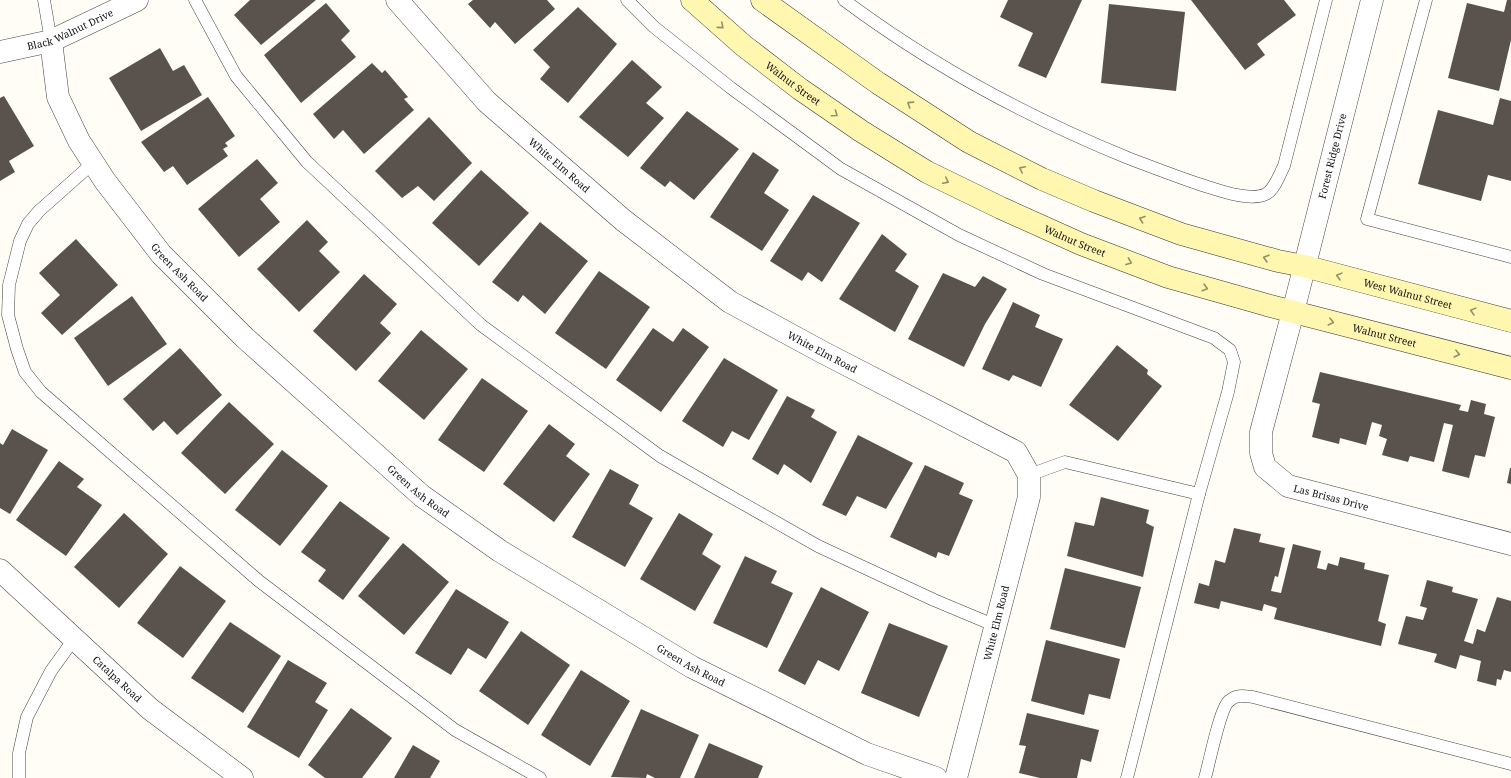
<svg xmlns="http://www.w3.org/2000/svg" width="1511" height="778" font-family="'Noto Serif',serif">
<rect width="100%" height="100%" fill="#fffdf5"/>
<!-- building -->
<g fill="#5a524d">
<path d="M250 0H316L261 45 234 15Z"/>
<path d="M473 0H547L555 9 515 44 495 22 490 28 468 4Z"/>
<path d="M1008 0H1082L1046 78 1018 66 1033 33 1000 17Z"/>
<path d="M1191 0H1284L1296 15 1257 44 1265 55 1245 70Z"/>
<path d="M1507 0H1511V40L1499 91 1448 78 1467 3 1504 12Z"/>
<path d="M326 3 350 31 341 40 356 57 301 103 264 55Z"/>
<path d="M1109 4 1185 12 1176 91 1101 83Z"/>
<path d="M578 7 617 44 568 103 540 79 550 67 533 50Z"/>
<path d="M160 48 173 71 184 65 202 95 141 131 109 78Z"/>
<path d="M632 60 662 87 646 103 664 118 628 157 579 117Z"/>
<path d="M372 63 382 73 385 70 408 97 404 99 414 110 364 154 343 130 334 139 313 114Z"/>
<path d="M4 96 34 146 9 161 15 172 0 181V98Z"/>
<path d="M208 97 235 136 225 143 228 146 223 149 228 156 187 185 173 166 164 172 141 142Z"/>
<path d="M1500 98 1511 101V181L1488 175 1481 201 1418 184 1438 110 1493 125Z"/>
<path d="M687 111 739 149 694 200 670 181 665 187 640 168Z"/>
<path d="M429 117 472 163 434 201 418 186 402 198 375 171Z"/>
<path d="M753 152 779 170 764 193 789 210 762 251 710 217Z"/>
<path d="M257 159 278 183 260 199 280 222 239 257 198 209Z"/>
<path d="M481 170 529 213 479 266 432 223Z"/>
<path d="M813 195 860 223 822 282 808 272 802 281 770 261Z"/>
<path d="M307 220 328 242 319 251 340 272 299 312 257 269Z"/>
<path d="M540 222 588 261 545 314 523 295 518 302 492 282Z"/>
<path d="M882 234 907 254 895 271 919 286 895 332 839 299Z"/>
<path d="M76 239 118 285 62 335 41 313 60 295 39 273Z"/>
<path d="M599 271 650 307 606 369 555 333Z"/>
<path d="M943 273 975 287 983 276 1007 289 985 324 964 367 908 339Z"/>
<path d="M364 274 397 304 380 323 391 333 356 371 313 331Z"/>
<path d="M132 296 167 344 108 386 74 338Z"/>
<path d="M1013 302 1040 315 1035 327 1063 339 1041 387 1013 375 1009 381 982 369Z"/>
<path d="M653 328 673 342 683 328 709 347 661 412 616 380Z"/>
<path d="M421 330 468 369 424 420 378 381Z"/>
<path d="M1117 345 1148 370 1147 374 1162 386 1118 441 1069 405Z"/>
<path d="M180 348 222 395 177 435 164 421 153 431 123 399Z"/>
<path d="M724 358 778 390 749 440 732 431 723 447 682 421Z"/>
<path d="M1320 372 1461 405 1459 410 1468 412 1471 400 1486 404 1484 414 1495 417 1485 457 1475 455 1469 478 1442 471 1453 425 1444 423 1434 462 1410 456 1408 462 1382 455 1387 439 1379 436 1382 425 1372 422 1366 445 1340 438 1339 444 1312 437 1320 404 1312 402Z"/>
<path d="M482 378 528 411 484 472 438 440Z"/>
<path d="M787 396 815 410 811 417 837 432 811 483 784 464 778 475 752 459Z"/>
<path d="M229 402 274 444 225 494 181 453Z"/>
<path d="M549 424 575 444 566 456 590 474 554 522 503 484Z"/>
<path d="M12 429 48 450 10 514 0 508V443L3 445Z"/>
<path d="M858 435 913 463 886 509 857 496 846 516 822 505Z"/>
<path d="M282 450 328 486 280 546 235 510Z"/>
<path d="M59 461 84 479 77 487 102 505 66 556 16 520Z"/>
<path d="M925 465 964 483 959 494 973 500 949 556 938 552 936 558 890 537Z"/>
<path d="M1510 468H1511V484L1507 483Z"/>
<path d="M610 469 639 485 629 504 653 518 625 567 572 537Z"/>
<path d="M1101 497 1149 510 1146 523 1154 527 1143 577 1067 556 1075 522 1094 526Z"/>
<path d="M340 501 390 538 343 600 318 581 326 570 301 552Z"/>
<path d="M124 513 168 554 119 608 74 567Z"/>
<path d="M679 513 713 534 702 554 721 566 695 611 640 579Z"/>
<path d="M1234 528 1261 534 1259 542 1285 548 1278 577 1275 576 1271 591 1281 593 1293 544 1321 551 1317 568 1326 570 1328 563 1338 566 1340 557 1365 563 1364 569 1389 575 1378 621 1386 624 1381 646 1274 619 1277 608 1264 604 1262 611 1221 601 1219 609 1194 603 1199 583 1209 586 1215 560 1225 563Z"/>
<path d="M403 543 449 582 404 635 358 596Z"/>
<path d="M745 556 777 571 771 583 793 593 767 648 713 623Z"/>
<path d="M180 566 226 601 183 658 137 623Z"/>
<path d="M1065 568 1141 587 1125 648 1050 629Z"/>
<path d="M1427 580 1453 587 1452 592 1478 599 1464 641 1473 644 1477 629 1485 632 1497 597 1511 601V672L1504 670 1501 680 1497 679 1496 686 1477 681 1481 661 1460 655 1456 669 1434 662 1437 654 1398 644 1406 616 1423 620 1427 608 1420 606Z"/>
<path d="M821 587 869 612 839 671 818 660 805 685 778 671Z"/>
<path d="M456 589 509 622 486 659 468 648 451 675 415 653Z"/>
<path d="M230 622 281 656 243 713 191 678Z"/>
<path d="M889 623 948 646 919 717 861 693Z"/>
<path d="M521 631 570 665 528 725 479 691Z"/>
<path d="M1046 640 1120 659 1110 699 1089 694 1084 715 1031 701Z"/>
<path d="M288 660 327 683 315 702 328 710 299 758 247 727Z"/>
<path d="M581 670 630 701 590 766 541 735Z"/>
<path d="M351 708 392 738 362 778H325L308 765Z"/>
<path d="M641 709 699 735 680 778H655L647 774 646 778 611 777Z"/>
<path d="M1027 713 1099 730 1091 762 1081 759 1077 778H1040L1019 773 1026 746 1019 745Z"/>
<path d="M709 743 763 766 758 778H694Z"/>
<path d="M413 745 440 761 430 778H394Z"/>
</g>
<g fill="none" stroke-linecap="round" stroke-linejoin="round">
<defs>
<g id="service">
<path d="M44 0 51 41"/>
<path d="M195 0 236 76 307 162 481 325 660 456 719 490 818 546 934 600 996 626"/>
<path d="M627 0 654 27 731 88 841 169 959 235 1043 274 1214 338 1230 350 1234 362 1228 392 1199 494 1127 778"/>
<path d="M844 0C931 65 1027 117 1128 158 1152 167 1177 177 1202 185 1218 190 1250 202 1266 194 1275 189 1279 175 1284 166L1326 0"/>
<path d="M1426 0 1367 219 1511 257"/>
<path d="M93 163 39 211 28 224 20 241 9 285 8 315 17 349 25 372 41 392 259 581 455 730 540 778"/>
<path d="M1029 475 1065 462 1199 494"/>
<path d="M19 778V753L27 717 51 671 74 639"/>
<path d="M1205 778C1209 764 1220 708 1229 701 1237 694 1244 696 1253 697L1511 764"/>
</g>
<g id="minor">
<path id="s1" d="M397 0 487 102 623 220 730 302 824 353 1016 452 1029 475V497L956 778"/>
<path id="s2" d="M1372 0 1293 312 1261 432V453L1265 467 1288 486 1511 544"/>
<path id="s3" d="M51 41 58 97 79 141 105 181 161 254 245 338 422 496 500 551 692 667 867 754 936 778"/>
<path id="s4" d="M0 52 51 41 137 0"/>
<path id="s5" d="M0 570 150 709 242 778"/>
</g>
<g id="secondary">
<path id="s6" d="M692 0 744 46 800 89 861 131 927 172 1001 208 1081 244 1168 277 1267 305 1511 368"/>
<path id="s7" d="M762 0 878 83 969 142 1042 179 1094 201 1181 234 1278 261 1304 266 1511 321"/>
</g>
</defs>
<!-- service casing -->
<use href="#service" stroke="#444" stroke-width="13"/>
<!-- minor casing -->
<use href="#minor" stroke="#444" stroke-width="23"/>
<!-- secondary casing -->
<use href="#secondary" stroke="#333" stroke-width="23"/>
<!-- service -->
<use href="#service" stroke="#fff" stroke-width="12"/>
<!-- minor -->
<use href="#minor" stroke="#fff" stroke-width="22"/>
<!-- secondary -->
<use href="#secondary" stroke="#fff6b0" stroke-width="22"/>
</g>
<!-- one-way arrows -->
<defs><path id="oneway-chevron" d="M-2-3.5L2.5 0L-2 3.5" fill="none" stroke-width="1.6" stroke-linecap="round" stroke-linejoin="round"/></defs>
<g stroke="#948f68">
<use href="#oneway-chevron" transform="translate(721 26) rotate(41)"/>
<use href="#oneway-chevron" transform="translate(910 104) rotate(-147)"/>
<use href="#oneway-chevron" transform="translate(835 114) rotate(35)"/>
<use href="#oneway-chevron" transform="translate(1022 169) rotate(-153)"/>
<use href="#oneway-chevron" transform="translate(946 181) rotate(26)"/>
<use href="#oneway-chevron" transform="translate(1142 219) rotate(-160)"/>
<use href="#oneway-chevron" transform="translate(1266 258) rotate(-164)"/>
<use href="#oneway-chevron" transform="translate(1129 262) rotate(21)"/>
<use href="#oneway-chevron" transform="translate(1339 276) rotate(-165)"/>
<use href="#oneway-chevron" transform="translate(1205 288) rotate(16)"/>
<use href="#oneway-chevron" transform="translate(1473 311) rotate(-165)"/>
<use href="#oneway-chevron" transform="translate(1331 322) rotate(14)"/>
<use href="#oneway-chevron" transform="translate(1457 354) rotate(14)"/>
</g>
<g text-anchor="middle" stroke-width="4" stroke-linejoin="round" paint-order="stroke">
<!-- street labels -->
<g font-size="10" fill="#111" stroke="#fff">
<text dy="4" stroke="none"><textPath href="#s4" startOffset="74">Black Walnut Drive</textPath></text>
<text dy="4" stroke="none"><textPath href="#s6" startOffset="131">Walnut Street</textPath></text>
<text transform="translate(1332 156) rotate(-76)" y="4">Forest Ridge Drive</text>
<text dy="4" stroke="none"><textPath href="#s1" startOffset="232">White Elm Road</textPath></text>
<text dy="4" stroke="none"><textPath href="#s6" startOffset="455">Walnut Street</textPath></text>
<text dy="4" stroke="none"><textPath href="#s3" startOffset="271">Green Ash Road</textPath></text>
<text dy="4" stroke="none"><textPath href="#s7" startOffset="717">West Walnut Street</textPath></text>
<text dy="4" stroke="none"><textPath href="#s6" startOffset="779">Walnut Street</textPath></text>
<text dy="4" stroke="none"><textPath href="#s1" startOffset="556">White Elm Road</textPath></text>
<text dy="4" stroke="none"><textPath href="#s3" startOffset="595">Green Ash Road</textPath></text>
<text dy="4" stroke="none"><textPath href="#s2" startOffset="556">Las Brisas Drive</textPath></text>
<text transform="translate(996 623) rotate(-76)" y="4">White Elm Road</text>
<text dy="4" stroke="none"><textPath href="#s3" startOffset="919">Green Ash Road</textPath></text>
<text dy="4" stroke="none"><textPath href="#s5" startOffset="160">Catalpa Road</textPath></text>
</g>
</g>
</svg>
